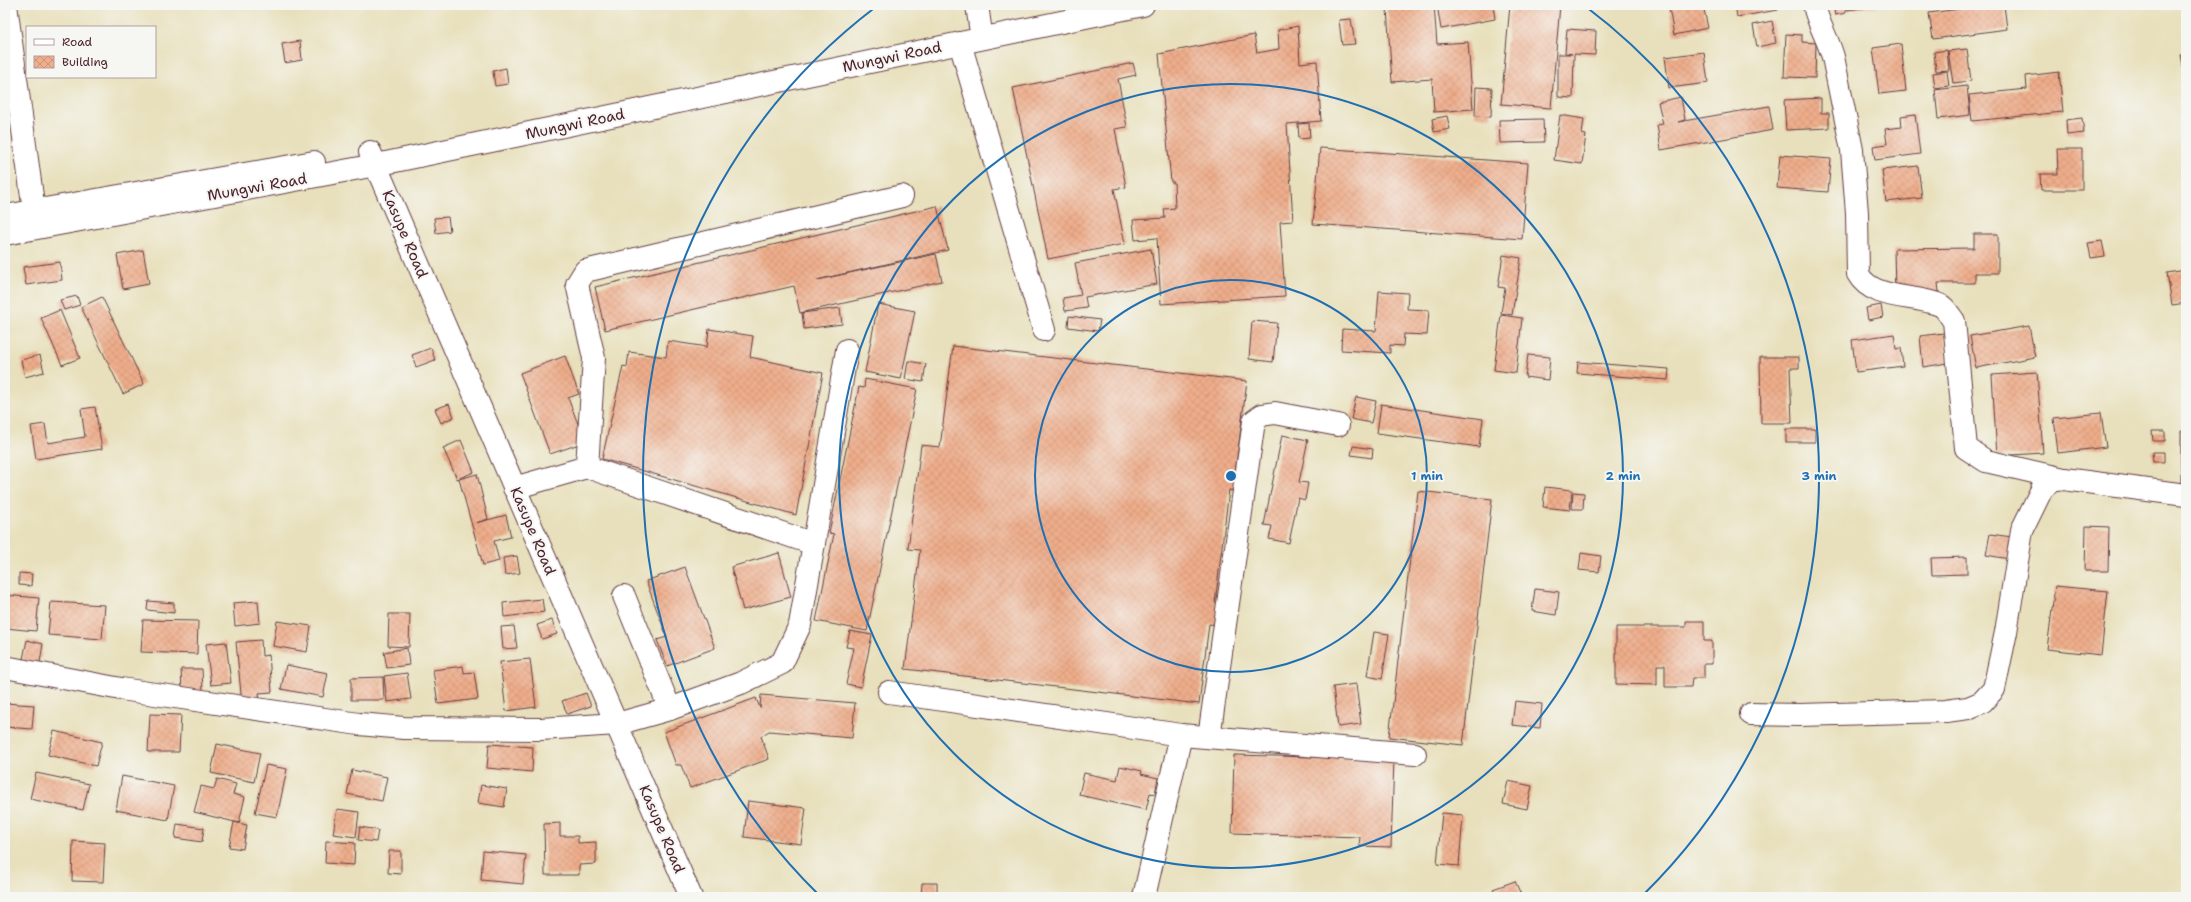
<svg xmlns="http://www.w3.org/2000/svg" width="2191" height="902" font-family="'Shantell Sans',sans-serif">
<defs>
<pattern id="building-cross-hatch" width="8" height="8" patternUnits="userSpaceOnUse"><rect width="8" height="8" fill="#eead8b"/><path d="M0 0l8 8M0 8l8-8" fill="none" stroke="#ce9478"/></pattern>
</defs>
<rect width="100%" height="100%" fill="#f6f6f2"/>
<filter id="ink" filterUnits="userSpaceOnUse"><feTurbulence type="fractalNoise" baseFrequency=".025" numOctaves="2"/><feDisplacementMap in="SourceGraphic" scale="8" xChannelSelector="R" yChannelSelector="G"/><feConvolveMatrix kernelMatrix="1 2 1 2 8 2 1 2 1" color-interpolation-filters="sRGB"/></filter>
<filter id="wash" filterUnits="userSpaceOnUse"><feTurbulence type="fractalNoise" baseFrequency=".012" numOctaves="4" result="noise"/><feDisplacementMap in="SourceGraphic" scale="16" xChannelSelector="R" yChannelSelector="G"/><feGaussianBlur stdDeviation="0.9" result="paint"/><feColorMatrix in="noise" values="0 0 0 0 0 0 0 0 0 0 0 0 0 0 0 0 0 1.4 0 .05"/><feComposite in="paint" operator="in"/></filter>
<g filter="url(#wash)">
<rect width="100%" height="100%" fill="#e8e0bc"/>
<g id="blocks">
<!-- building -->
<g fill="url(#building-cross-hatch)">
<path d="M1434 5 1437 44 1468 42 1473 109 1434 112 1432 79 1392 82 1387 8Z"/>
<path d="M1437 5H1493L1495 19 1441 29Z"/>
<path d="M1510 5H1560L1551 108 1501 104Z"/>
<path d="M1685 5H1703L1708 28 1674 35 1669 8Z"/>
<path d="M1735 5H1777L1778 10 1737 17Z"/>
<path d="M1833 5H1845L1846 13 1835 15Z"/>
<path d="M1846 5H1878V6L1847 10Z"/>
<path d="M1967 5H2004L2007 29 1933 39 1929 13 1967 8Z"/>
<path d="M1351 19 1355 44 1342 45 1339 20Z"/>
<path d="M1772 21 1776 43 1757 47 1753 25Z"/>
<path d="M1298 26 1300 63 1317 61 1321 121 1287 124 1293 221 1280 222 1285 296 1161 304 1157 238 1135 240 1133 220 1165 218 1164 209 1175 208 1174 182H1171L1159 54 1254 35 1257 53 1279 49 1278 30Z"/>
<path d="M1567 29 1596 31 1595 55 1574 54 1573 98 1558 97V54H1572L1565 53Z"/>
<path d="M1786 34 1802 35V42L1816 43 1815 78 1784 77Z"/>
<path d="M300 41 302 60 285 63 282 44Z"/>
<path d="M1901 44 1906 91 1879 94 1873 48Z"/>
<path d="M1967 49 1971 81 1953 83 1948 51Z"/>
<path d="M1947 50 1949 70 1936 71 1934 52Z"/>
<path d="M1704 52 1708 83 1669 88 1665 57Z"/>
<path d="M2186 54V76H2185L2181 55Z"/>
<path d="M1133 63 1136 75 1118 79 1127 127 1115 129 1126 187 1114 189 1125 244 1048 259 1013 88Z"/>
<path d="M506 68 508 84 495 86 493 71Z"/>
<path d="M1947 71 1949 86 1935 88 1933 73Z"/>
<path d="M2059 72 2063 112 1972 121 1969 95 2027 89 2026 76Z"/>
<path d="M1967 86 1970 115 1938 119 1935 90Z"/>
<path d="M1476 87 1492 88 1491 117 1475 116Z"/>
<path d="M1681 97 1685 120 1678 122 1769 106 1773 130 1661 150 1657 125 1663 124 1658 102Z"/>
<path d="M1821 98V113H1829V128L1786 130 1784 100Z"/>
<path d="M1915 114 1920 154 1875 160 1873 146 1887 144 1885 129 1902 127 1901 116Z"/>
<path d="M1560 115 1584 119 1582 134 1586 135 1582 164 1554 160Z"/>
<path d="M1447 116 1450 129 1434 132 1432 119Z"/>
<path d="M2082 118 2084 133 2067 135 2066 120Z"/>
<path d="M1543 119 1544 142 1500 143 1499 120Z"/>
<path d="M1309 123 1310 138 1299 139 1298 124Z"/>
<path d="M1320 148 1528 163 1522 239 1313 224Z"/>
<path d="M2057 149H2082V190H2041L2040 174H2058Z"/>
<path d="M1780 155 1831 159 1828 192 1777 188Z"/>
<path d="M1918 166 1922 198 1886 202 1882 170Z"/>
<path d="M937 206 948 250 817 280 936 254 942 281 800 313 794 286 605 330 595 287Z"/>
<path d="M448 217 450 231 436 233 434 218Z"/>
<path d="M1974 234H1998V273H1975V283H1938L1939 292H1895L1894 249 1974 248Z"/>
<path d="M2102 241 2105 256 2091 258 2088 243Z"/>
<path d="M1151 249 1157 284 1085 297 1087 308 1065 311 1063 298 1081 295 1075 263Z"/>
<path d="M143 250 149 284 123 289 117 255Z"/>
<path d="M1503 255 1521 258 1512 315 1501 313 1505 288 1498 287Z"/>
<path d="M60 262 62 280 26 285 23 267Z"/>
<path d="M2186 270V303L2172 305 2167 273Z"/>
<path d="M1379 291 1408 293 1407 309 1429 310 1427 335 1404 334 1403 346 1390 345V353L1341 350 1342 329 1376 331Z"/>
<path d="M77 296 80 305 64 310 60 300Z"/>
<path d="M102 297 144 384 123 394 81 307Z"/>
<path d="M878 304 915 311 901 379 865 372Z"/>
<path d="M1881 305 1883 317 1868 320 1866 308Z"/>
<path d="M840 308 842 324 804 329 802 313Z"/>
<path d="M60 310 80 358 62 365 41 318Z"/>
<path d="M1501 315 1522 318 1516 373 1494 370Z"/>
<path d="M1069 316 1100 320 1098 331 1068 327Z"/>
<path d="M1252 321 1277 323 1273 362 1249 359Z"/>
<path d="M2029 326 2035 357 1976 368 1970 336Z"/>
<path d="M709 329 753 336 750 357 823 373 796 515 602 459 623 366 627 367 629 352 666 357 668 341 707 347Z"/>
<path d="M1944 333 1948 363 1923 367 1920 336Z"/>
<path d="M1894 334 1896 349 1901 348 1903 366 1856 372 1852 340Z"/>
<path d="M953 346 1247 381 1235 473H1239L1237 491 1229 490 1215 603H1219L1217 625 1209 624 1199 704 905 669 920 550 908 549 921 445 940 447Z"/>
<path d="M431 348 435 360 416 367 412 355Z"/>
<path d="M40 355 44 372 25 377 21 360Z"/>
<path d="M1528 355 1550 357 1548 380 1525 377Z"/>
<path d="M565 356 579 394 568 398 585 442 550 454 520 373Z"/>
<path d="M1760 357H1799V368H1790L1792 423H1761Z"/>
<path d="M908 361 926 364 923 382 905 379Z"/>
<path d="M1578 362 1669 369 1668 380 1577 373Z"/>
<path d="M2037 372 2043 453 1997 456 1992 375Z"/>
<path d="M865 379 917 389 867 631 816 621 834 534 829 533 859 387 864 388Z"/>
<path d="M1356 397 1376 401 1371 423 1351 419Z"/>
<path d="M449 404 454 417 441 423 435 409Z"/>
<path d="M1381 404 1483 419 1479 447 1377 433Z"/>
<path d="M95 407 102 449 36 459 31 426 45 424 48 443 85 437 81 409Z"/>
<path d="M2101 413 2106 447 2058 453 2054 418Z"/>
<rect x="1786" y="429" width="29" height="13"/>
<path d="M2152 431H2165V441H2153Z"/>
<path d="M2181 431 2186 432V482H2181Z"/>
<path d="M1282 435 1308 440 1299 482 1308 483 1305 500 1298 498 1289 543 1269 539 1272 526 1264 525Z"/>
<path d="M461 440 474 472 457 479 443 448Z"/>
<path d="M1353 446 1373 449 1372 458 1351 455Z"/>
<path d="M2152 452H2164V462H2153Z"/>
<path d="M477 474 488 519 476 523 506 515 511 537 494 541 499 561 483 565 459 479Z"/>
<path d="M1545 487 1572 490 1570 510 1543 507Z"/>
<path d="M1418 491 1492 499 1463 745 1389 737Z"/>
<path d="M1573 492 1584 493 1583 509H1572Z"/>
<path d="M2086 526 2109 527 2108 571H2085Z"/>
<path d="M1990 534 2012 537 2009 559 1986 555Z"/>
<path d="M779 553 791 597 743 610 731 567Z"/>
<path d="M1581 553 1601 556 1599 572 1579 570Z"/>
<path d="M517 556 520 573 505 575 503 558Z"/>
<path d="M1967 557V574L1932 575 1931 558Z"/>
<path d="M685 567 715 648 667 666 657 640 667 637 646 581Z"/>
<path d="M19 573 32 574 31 586 19 585Z"/>
<path d="M2055 586 2108 591 2101 655 2047 649Z"/>
<path d="M1535 589 1559 592 1556 615 1532 611Z"/>
<path d="M5 595 39 598 36 631 5 628Z"/>
<path d="M542 599 544 612 504 617 503 603Z"/>
<path d="M148 601 174 603V613L147 610Z"/>
<path d="M258 601 260 623 235 626 233 603Z"/>
<path d="M51 602 105 605 102 639 48 635Z"/>
<path d="M389 614H410L409 647 388 646Z"/>
<path d="M143 620 198 621 197 654 141 652Z"/>
<path d="M552 620 557 634 542 639 537 625Z"/>
<path d="M277 621 311 626 307 652 273 646Z"/>
<path d="M1686 621H1704V641H1712V664H1704V678H1692L1691 687H1665V665H1657V685L1616 684V627H1686Z"/>
<path d="M514 626 517 648 503 649 501 627Z"/>
<path d="M850 631 872 635 861 687 846 684 854 648 846 647Z"/>
<path d="M1374 632 1389 634 1382 679 1367 676Z"/>
<path d="M27 640 43 644 39 668 22 664Z"/>
<path d="M261 640 262 656 269 655 272 692 259 693 260 702 242 704 236 642Z"/>
<path d="M226 642 231 683 211 685 206 644Z"/>
<path d="M407 648 409 665 387 668 384 652Z"/>
<path d="M530 659 536 707 506 711 500 662Z"/>
<path d="M286 665 328 673 323 697 281 689Z"/>
<path d="M463 666 464 673 474 672 478 699 438 704 433 670Z"/>
<path d="M181 669H202L203 691 182 692Z"/>
<path d="M407 673 411 699 387 702 384 676Z"/>
<path d="M383 677 384 700H351V678Z"/>
<path d="M1356 684 1361 724 1338 727 1333 687Z"/>
<path d="M586 693 591 706 567 714 562 701Z"/>
<path d="M761 695 855 703 852 738 769 731 761 736 769 759 690 788 681 765H676L664 732 756 698 760 708Z"/>
<path d="M1515 701 1542 704 1540 728 1512 725Z"/>
<path d="M5 703 34 705 32 729 5 727Z"/>
<path d="M150 714 181 715 179 752H148Z"/>
<path d="M54 731 102 742 96 766 48 755Z"/>
<path d="M217 744 260 753 254 782 211 773Z"/>
<path d="M489 744 533 747 532 772 487 768Z"/>
<path d="M1234 755 1394 759 1391 847 1359 846 1360 837 1232 833Z"/>
<path d="M266 765 287 769 277 817 255 813Z"/>
<path d="M1120 766 1142 771 1141 774 1158 778 1155 794 1150 793 1146 810 1079 795 1084 773 1117 780Z"/>
<path d="M352 770 387 777 382 801 347 794Z"/>
<path d="M36 773 89 784 83 810 30 799Z"/>
<path d="M122 776 174 786 168 820 116 810Z"/>
<path d="M217 779 236 784 233 794 245 797 239 823 194 812 201 786 214 789Z"/>
<path d="M1508 781 1532 786 1527 809 1503 804Z"/>
<path d="M481 785 507 789 504 807 478 803Z"/>
<path d="M748 801 806 808 801 844 744 837Z"/>
<path d="M337 809 359 812 356 837 333 834Z"/>
<path d="M1442 813 1463 815 1459 866 1437 864Z"/>
<path d="M234 822 247 825 243 849 229 847Z"/>
<path d="M560 823V836H578V843L596 842V864L579 865V875H545L544 824Z"/>
<path d="M177 824 204 828 202 842 175 838Z"/>
<path d="M360 827 378 830 376 842 358 840Z"/>
<path d="M73 841 105 843 103 882 72 881Z"/>
<path d="M326 841 355 843 354 865 325 863Z"/>
<path d="M389 851H401V874L388 873Z"/>
<path d="M483 851 526 855 523 884 481 880Z"/>
<path d="M1515 881 1522 897H1496L1493 889Z"/>
<path d="M922 883H937V897H921Z"/>
</g>
</g>
</g>
<g filter="url(#ink)">
<use href="#blocks" fill-opacity="0" stroke="#623c41" stroke-width="1"/>
<g fill="none" stroke-linecap="round" stroke-linejoin="round">
<defs>
<g id="minor">
<path d="M6 5 34 211"/>
<path d="M977 5 980 26"/>
<path d="M1814 5C1818 24 1828 39 1833 57L1852 150 1857 213 1858 274C1873 301 1915 294 1940 305 1945 307 1950 316 1954 321L1966 448 1986 461 2064 479"/>
<path d="M960 43 1044 330"/>
<path d="M370 152 691 897"/>
<path d="M587 467 594 358 577 284 585 271 902 196"/>
<path d="M514 488 587 467 814 544"/>
<path d="M624 596 670 709"/>
<path d="M5 667 121 689 359 724 404 728 541 729 617 724 670 709 741 683 782 663 800 625 847 350"/>
<path d="M889 692 1181 735 1415 754"/>
<path d="M1751 714 1799 715 1946 711 1968 708 1982 702 1994 689 2006 632 2022 530 2042 489 2051 481 2064 479 2186 495"/>
<path d="M1209 737 1254 421 1262 415 1275 413 1338 425"/>
<path d="M1144 897 1181 735"/>
</g>
<g id="major">
<path d="M5 216 314 162"/>
<path d="M5 234 376 165 1143 5"/>
</g>
</defs>
<!-- minor casing -->
<use href="#minor" stroke="#623c41" stroke-width="24"/>
<!-- major casing -->
<use href="#major" stroke="#623c41" stroke-width="24"/>
<!-- minor -->
<use href="#minor" stroke="#fff" stroke-width="22"/>
<!-- major -->
<use href="#major" stroke="#fff" stroke-width="22"/>
</g>
</g>
<!-- distance rings -->
<g fill="none" stroke="#1f6fb2" stroke-width="2">
<circle cx="1231" cy="476" r="196"/>
<circle cx="1231" cy="476" r="392"/>
<path d="M819 895A588 588 0 0 1 877 6M1585 6A588 588 0 0 1 1643 895"/>
</g>
<g text-anchor="middle" stroke-width="4" stroke-linejoin="round" paint-order="stroke">
<!-- street labels -->
<g font-size="15" fill="#4a1f2b" stroke="#f6f6f2">
<text transform="translate(892 57) rotate(-12)" y="5">Mungwi Road</text>
<text transform="translate(575 124) rotate(-12)" y="5">Mungwi Road</text>
<text transform="translate(257 187) rotate(-10)" y="5">Mungwi Road</text>
<text transform="translate(405 234) rotate(67)" y="5">Kasupe Road</text>
<text transform="translate(533 531) rotate(67)" y="5">Kasupe Road</text>
<text transform="translate(662 829) rotate(67)" y="5">Kasupe Road</text>
</g>
</g>
<circle cx="1231" cy="476" r="6" fill="#1f6fb2" stroke="#f6f6f2" stroke-width="2"/>
<g font-size="12" text-anchor="middle" font-weight="bold" fill="#1f6fb2" stroke="#f6f6f2" stroke-width="4" stroke-linejoin="round" paint-order="stroke">
<text x="1427" y="480">1 min</text>
<text x="1623" y="480">2 min</text>
<text x="1819" y="480">3 min</text>
</g>
<!-- margin -->
<rect width="2191" height="902" fill="none" stroke="#f6f6f2" stroke-width="20"/>
<!-- legend -->
<rect x="26" y="26" width="130" height="52" fill="#f6f6f2" stroke="#b1a0a2"/>
<rect x="34" y="39" width="20" height="6" fill="#ffffff" stroke="#b1a0a2"/>
<text x="62" y="46" font-size="12" fill="#4a1f2b">Road</text>
<rect x="34" y="56" width="20" height="12" fill="url(#building-cross-hatch)" stroke="#b1a0a2"/>
<text x="62" y="66" font-size="12" fill="#4a1f2b">Building</text>
</svg>
